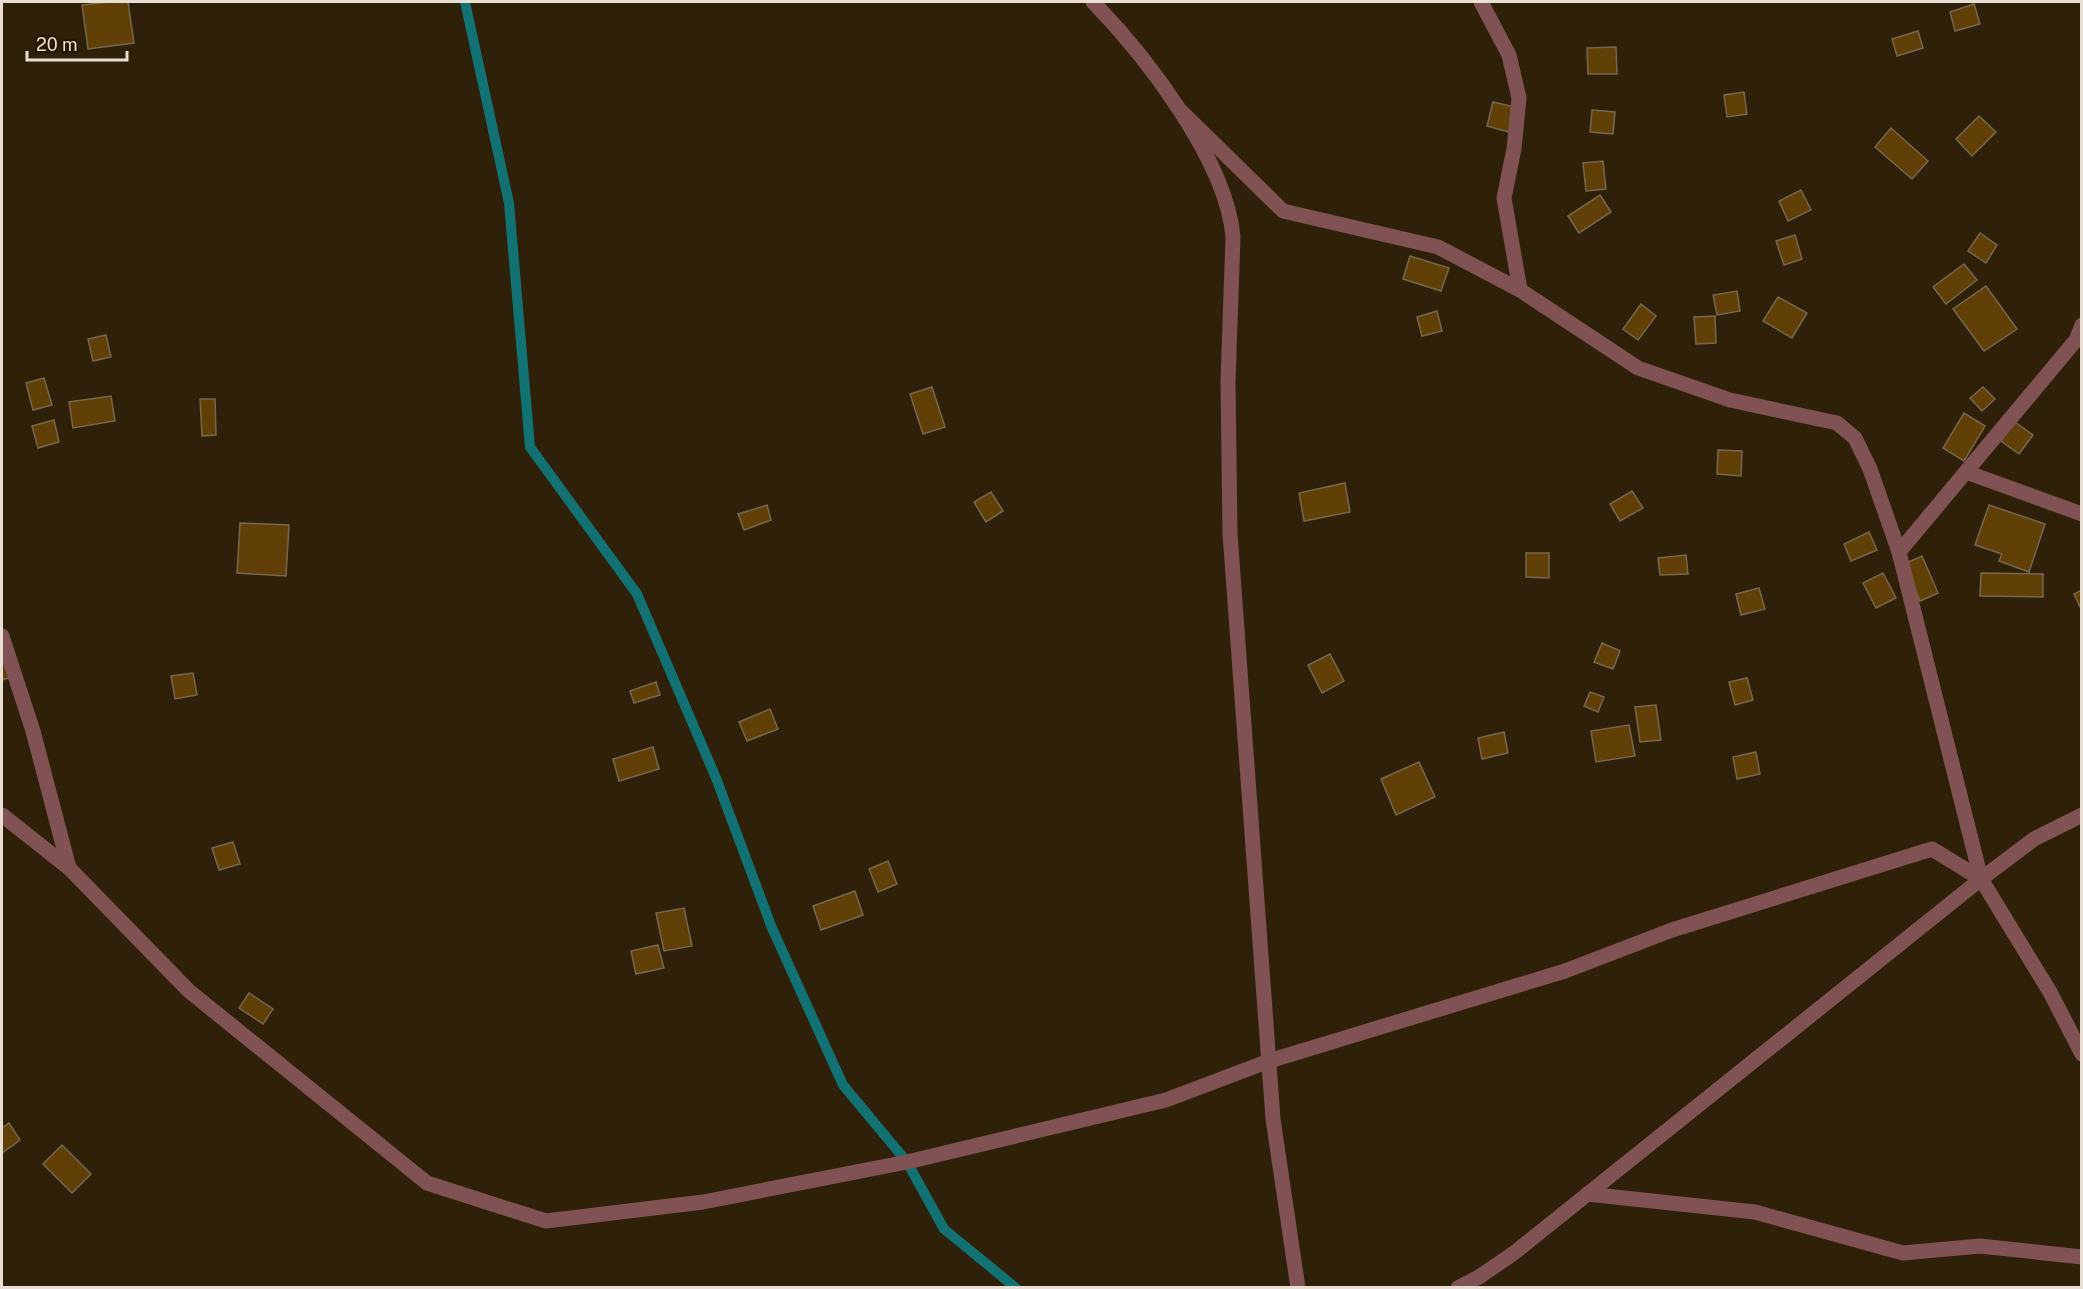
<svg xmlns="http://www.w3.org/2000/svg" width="2083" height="1289" font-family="'Public Sans',sans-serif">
<rect width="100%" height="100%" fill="#2f2009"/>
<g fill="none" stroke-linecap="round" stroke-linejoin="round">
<!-- stream -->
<path stroke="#127173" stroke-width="10" d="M465 2 509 203 530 447 637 594 716 778 772 928 843 1085 907 1162 944 1229 1016 1288"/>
</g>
<!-- building -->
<g fill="#604006" stroke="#78674f" stroke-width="1.5">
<path d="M110 2H128L134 43 88 49 82 5Z"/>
<path d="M1974 4 1980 24 1955 31 1950 12Z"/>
<path d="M1918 31 1923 48 1897 56 1892 39Z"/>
<path d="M1616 47 1617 74H1588L1587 48Z"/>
<path d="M1744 92 1747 114 1727 117 1724 95Z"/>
<path d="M1493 102 1515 107 1509 132 1487 126Z"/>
<path d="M1592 110 1615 112 1613 134 1590 132Z"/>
<path d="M1979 116 1996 132 1972 156 1956 139Z"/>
<path d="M1891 128 1928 161 1912 179 1875 147Z"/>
<path d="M1603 161 1606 189 1586 191 1583 163Z"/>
<path d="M1801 190 1811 210 1788 221 1779 201Z"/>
<path d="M1600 195 1611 212 1579 233 1568 216Z"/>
<path d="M1980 233 1997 245 1986 263 1968 251Z"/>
<path d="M1795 235 1802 259 1784 265 1776 241Z"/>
<path d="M1410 256 1449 268 1441 291 1403 279Z"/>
<path d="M1964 264 1977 280 1946 304 1933 287Z"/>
<path d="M1986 286 2017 329 1984 351 1953 309Z"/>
<path d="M1737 291 1740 311 1717 315 1713 295Z"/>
<path d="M1778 297 1807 313 1792 338 1763 321Z"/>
<path d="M1641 304 1656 316 1638 340 1623 329Z"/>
<path d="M1437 311 1442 331 1422 336 1417 317Z"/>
<path d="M1715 316 1716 343 1696 344 1694 317Z"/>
<path d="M106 335 111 357 93 361 88 339Z"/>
<path d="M44 378 52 405 33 410 26 383Z"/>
<path d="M932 387 945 427 923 434 910 394Z"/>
<path d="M1983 387 1995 399 1982 411 1970 398Z"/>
<path d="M111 396 115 421 73 428 69 402Z"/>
<path d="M200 399H215L216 435 202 436Z"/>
<path d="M1964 413 1985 426 1964 461 1943 448Z"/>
<path d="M54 420 59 442 38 448 32 426Z"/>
<path d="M2015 422 2033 435 2019 454 2001 441Z"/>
<path d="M1718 450 1742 451 1741 476 1717 474Z"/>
<path d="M1345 483 1350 512 1304 521 1299 493Z"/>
<path d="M1632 491 1643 508 1620 521 1610 504Z"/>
<path d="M991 492 1003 511 986 522 974 502Z"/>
<path d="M767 505 771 520 744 530 738 514Z"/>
<path d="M1989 505 2045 524 2029 572 1999 561 2002 554 1975 545Z"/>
<path d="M240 523 289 525 286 576 237 573Z"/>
<path d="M1869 532 1877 550 1851 561 1844 544Z"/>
<path d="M1526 553H1549V578L1526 577Z"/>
<path d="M1686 555 1688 574 1660 575 1658 558Z"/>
<path d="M1922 556 1938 593 1920 601 1904 564Z"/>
<path d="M1883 573 1896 598 1876 608 1863 583Z"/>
<path d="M1981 573 2043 574V597L1980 596Z"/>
<path d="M1759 588 1765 609 1741 615 1736 594Z"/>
<path d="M2082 590V611L2074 594Z"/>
<path d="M1602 643 1620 651 1613 669 1594 662Z"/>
<path d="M2 654 12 677 2 680Z"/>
<path d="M1330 654 1344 681 1322 693 1308 665Z"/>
<path d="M193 673 197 695 175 699 171 676Z"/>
<path d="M1747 678 1753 700 1735 705 1729 682Z"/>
<path d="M656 682 660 695 634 703 630 691Z"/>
<path d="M1590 692 1604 697 1598 712 1584 706Z"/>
<path d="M1656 705 1661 740 1640 742 1635 707Z"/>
<path d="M770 709 778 729 747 741 739 722Z"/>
<path d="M1629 725 1635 756 1596 762 1591 731Z"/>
<path d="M1504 732 1508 753 1482 759 1478 738Z"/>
<path d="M653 747 659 769 619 781 613 759Z"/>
<path d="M1756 752 1760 774 1737 779 1733 757Z"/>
<path d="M1419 762 1435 797 1396 815 1381 779Z"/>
<path d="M233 842 240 864 219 870 212 848Z"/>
<path d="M888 861 897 884 878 892 869 869Z"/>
<path d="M855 891 863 915 821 930 813 906Z"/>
<path d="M684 908 692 946 664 951 656 913Z"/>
<path d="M658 945 664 968 636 974 631 951Z"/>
<path d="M249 993 273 1009 263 1024 239 1008Z"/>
<path d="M9 1123 20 1140 2 1153V1128Z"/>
<path d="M62 1145 91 1174 72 1193 43 1164Z"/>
</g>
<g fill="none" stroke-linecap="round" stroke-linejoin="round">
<!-- street -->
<g stroke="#805254" stroke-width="15">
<path d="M1093 2C1145 55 1227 161 1233 237L1228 381 1230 534 1273 1119 1298 1288"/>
<path d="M1481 2 1509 55 1519 98 1514 149 1504 198 1520 290"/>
<path d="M1183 113 1283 211 1438 247 1520 290 1638 368 1730 400 1837 423 1855 438 1870 469 1899 552 1981 879 2050 992 2082 1054"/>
<path d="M1966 472 2082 514"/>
<path d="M1899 552 2076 340 2082 325"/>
<path d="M2 636 33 731 69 868"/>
<path d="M2 815 69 868 189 991 427 1183 546 1221 703 1202 907 1162 1166 1100 1269 1061 1565 971 1672 930 1932 849 1981 879"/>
<path d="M1587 1194 1755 1212 1903 1253 1980 1246 2082 1257"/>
<path d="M1458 1288 1479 1277 1514 1253 1981 879 2034 839 2082 815"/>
</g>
</g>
<!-- border -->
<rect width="2083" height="1289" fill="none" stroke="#e8ded1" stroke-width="6"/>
<!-- scale -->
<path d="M27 51v9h100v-9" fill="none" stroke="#e8ded1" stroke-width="3"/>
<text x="36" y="51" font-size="18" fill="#e8ded1" stroke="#251702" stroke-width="4.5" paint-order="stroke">20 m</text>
</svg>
